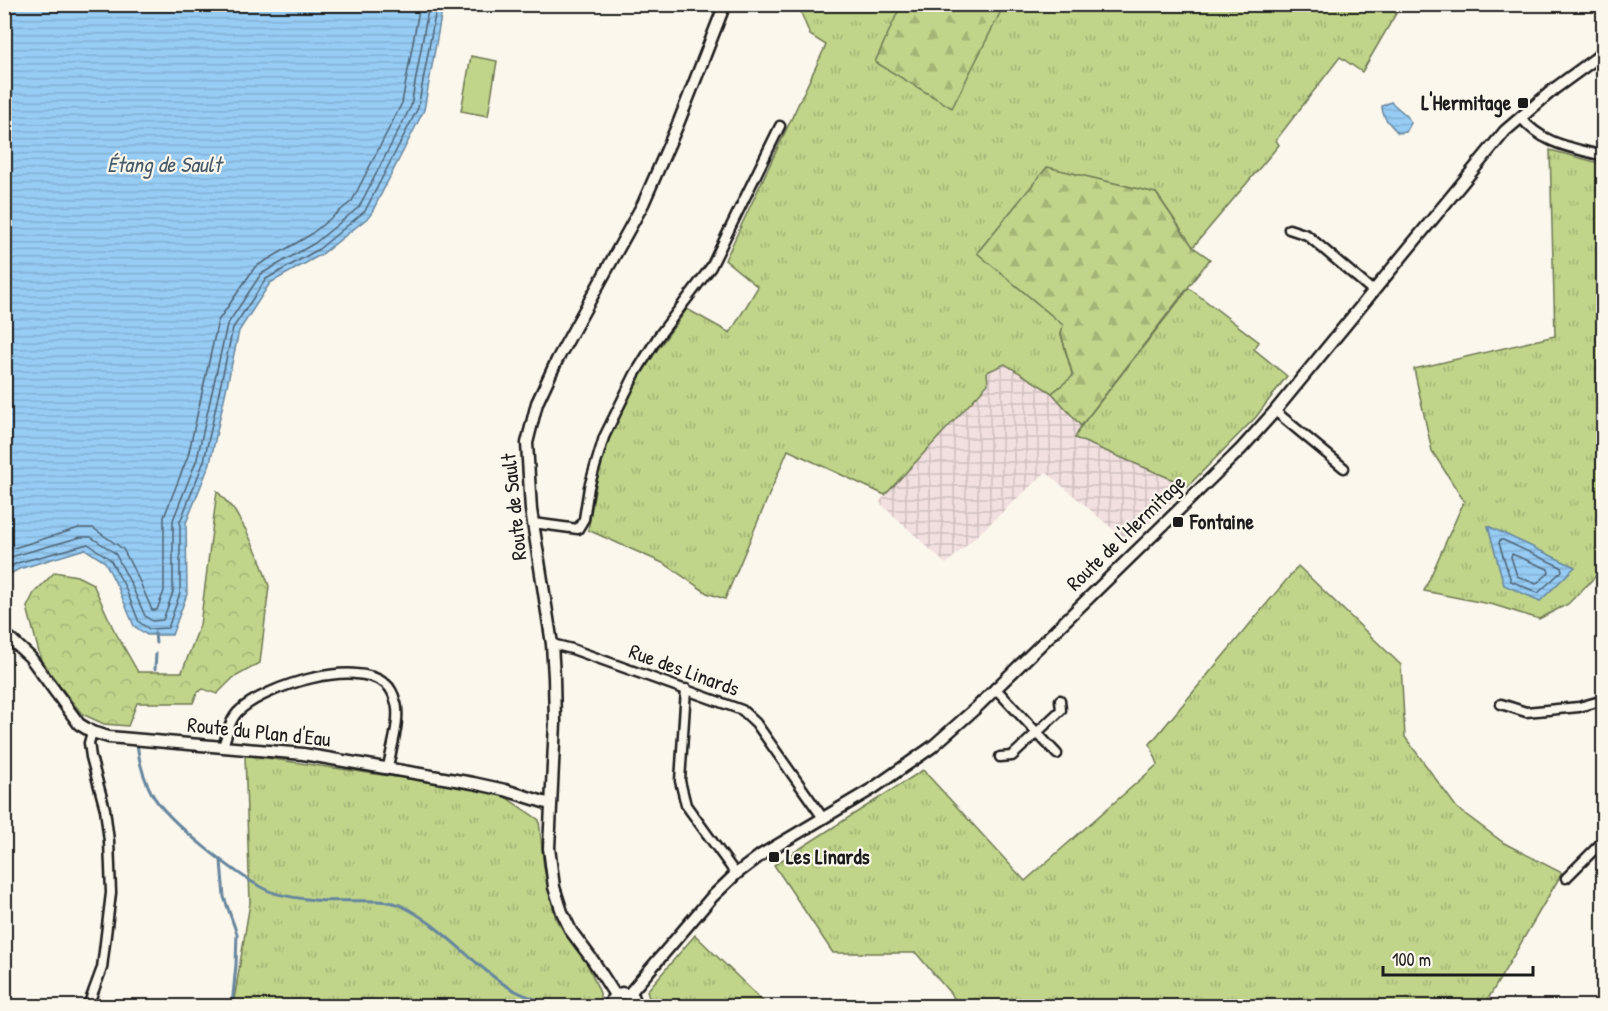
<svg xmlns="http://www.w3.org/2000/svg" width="1608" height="1011" font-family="'Patrick Hand',sans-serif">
<defs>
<pattern id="industrial-grid" width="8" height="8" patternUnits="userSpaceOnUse" patternTransform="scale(1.5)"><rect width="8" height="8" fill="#f2dfdf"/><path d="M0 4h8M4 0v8" fill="none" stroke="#cfbfbf"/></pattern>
<pattern id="grass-tufts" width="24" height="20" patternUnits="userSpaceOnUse" patternTransform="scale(1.5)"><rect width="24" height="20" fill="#c0d48a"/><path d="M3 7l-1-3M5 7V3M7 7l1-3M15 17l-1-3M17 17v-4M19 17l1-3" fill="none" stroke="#a4b576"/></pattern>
<pattern id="forest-firs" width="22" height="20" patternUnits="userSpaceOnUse" patternTransform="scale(1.5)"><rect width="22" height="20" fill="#c0d48a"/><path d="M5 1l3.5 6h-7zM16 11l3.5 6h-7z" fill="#a4b576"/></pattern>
<pattern id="park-crowns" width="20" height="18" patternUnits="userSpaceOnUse" patternTransform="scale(1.5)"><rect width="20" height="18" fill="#c0d48a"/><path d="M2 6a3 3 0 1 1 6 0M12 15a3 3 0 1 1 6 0" fill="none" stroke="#a4b576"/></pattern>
<pattern id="water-rules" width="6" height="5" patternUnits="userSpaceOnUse" patternTransform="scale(1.5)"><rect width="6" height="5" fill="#97ccf5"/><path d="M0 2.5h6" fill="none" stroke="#82afd1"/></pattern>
</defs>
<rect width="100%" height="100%" fill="#fbf7ec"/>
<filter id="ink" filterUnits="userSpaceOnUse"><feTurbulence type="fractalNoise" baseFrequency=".0167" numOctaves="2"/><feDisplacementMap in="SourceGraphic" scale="12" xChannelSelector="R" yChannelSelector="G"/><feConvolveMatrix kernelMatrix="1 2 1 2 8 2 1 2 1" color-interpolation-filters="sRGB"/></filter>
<g filter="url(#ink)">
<!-- industrial -->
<path fill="url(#industrial-grid)" d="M1005 363 1052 393 1081 426 1075 439 1188 486 1128 542 1046 472 946 564 879 502 988 385 987 372Z"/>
<!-- grass -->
<g fill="url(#grass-tufts)" stroke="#6e7853" stroke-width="1.5">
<path d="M798 5H1401L1362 72 1340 57 1276 140 1279 145 1193 247 1156 193 978 253 1064 325 1061 334 1073 377 1052 393 1005 364 987 372 988 384 885 495 788 450 725 599 707 593 665 564 588 530 605 433 641 372 687 309 730 333 758 287 725 260 826 45 810 35Z"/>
<path d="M1550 150 1603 164V569L1568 604 1539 619 1494 605 1424 591 1464 501 1432 451 1414 369 1555 336Z"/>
<path d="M1189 288 1259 342 1254 349 1287 376 1256 417 1188 486 1075 438 1081 426Z"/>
<path d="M1298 566 1401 665 1405 737 1457 808 1504 843 1562 873 1484 1006H961L916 953H833L774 865 923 770 1025 881 1158 764 1150 744Z"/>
<path d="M245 755 498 792 539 820 544 868 556 920 587 963 600 993V1006H233L250 903Z"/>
<path d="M695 935 767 1005 765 1006 651 1005 647 991Z"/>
</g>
<!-- forest -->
<g fill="url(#forest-firs)" stroke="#6e7853" stroke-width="1.5">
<path d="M901 5H1004L952 108 875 62Z"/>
<path d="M1047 167 1156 193 1193 247 1210 259 1081 426 1052 393 1073 376 1061 334 1063 325 977 253Z"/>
</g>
<!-- park -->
<path fill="url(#park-crowns)" stroke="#6e7853" stroke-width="1.5" d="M217 491 234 510 246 530 259 557 269 586 260 663 233 678 217 694 203 689 197 693 193 703H137L128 726 104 724 82 714 42 664 27 607 34 593 55 572 77 576 93 584 113 628 138 672H182L200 625Z"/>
<!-- pitch -->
<path fill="#c0d48a" stroke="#6e7853" stroke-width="1.5" d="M471 56 497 61 488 116 461 111Z"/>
<!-- water -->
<g fill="url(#water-rules)" stroke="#66869e" stroke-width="1.5">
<path d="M5 4 443 5 424 110 370 216 322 254 270 283 239 331 210 463 186 523 187 594 172 635H147L134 626 119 590 105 562 85 549 19 569 5 577Z"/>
<path d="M1391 102 1407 116 1411 123 1406 132 1398 133C1391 124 1382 119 1382 106Z"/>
<path d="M1488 526 1575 567 1540 601 1504 585Z"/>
</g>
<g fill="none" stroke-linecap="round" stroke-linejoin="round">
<!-- shore -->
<g stroke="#4d6273" stroke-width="1.5">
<path d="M1500 540H1503L1561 567 1562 571 1538 593 1511 581 1499 543Z"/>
<path d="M4 551 79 528H93L123 549 139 580 152 610H157L164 591V517L188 456 218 321 255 267 310 235 352 201 402 103 420 4"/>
<path d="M1512 554 1548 569 1549 573 1536 584 1517 576 1511 557Z"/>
<path d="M4 561 14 556 81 537H91L115 553 131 584 145 616 152 621 163 620 173 592V520L197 459 227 325 261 274 315 243 359 207 411 106 429 4"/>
<path d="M4 570 17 563 88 544 110 559 125 587 139 622 149 629 168 628 180 593V522L204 461 233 328 266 279 319 249 365 211 418 108 437 4"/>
</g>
<!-- stream -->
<g stroke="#66869e" stroke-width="3">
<path d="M155 633 156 643"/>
<path d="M155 669 156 654"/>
<path d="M137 744C139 761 143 777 151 792 165 820 240 878 269 891 283 897 299 898 314 900 335 903 382 897 400 905 440 924 469 961 505 985 520 995 539 1001 556 1006"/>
<path d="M221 861 224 897 237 934 236 965 232 1006"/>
</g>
<defs>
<g id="minor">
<path d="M1520 117C1544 145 1570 147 1604 156"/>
<path d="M1289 229 1307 235 1373 291"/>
<path d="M1275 411 1344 468"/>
<path d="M533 523 578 529 584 519 589 487 604 437 635 374 658 337 711 267 780 126"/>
<path d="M552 644 572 649 742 710 756 723 823 818"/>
<path d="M995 688 1057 754"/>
<path d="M686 689 680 781 686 805 736 874"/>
<path d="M1501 704 1526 712 1579 707 1604 700"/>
<path d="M223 747C227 735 230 718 240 710 267 686 354 658 386 684 390 687 394 695 395 700 402 716 391 750 388 767"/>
<path d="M1000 757 1012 756 1061 710 1060 700"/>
<path d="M1566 878 1604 840"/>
<path d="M88 1006 102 968 111 893 109 841 105 809 91 757 89 743 92 732"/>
</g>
<g id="tertiary">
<path d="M4 633 30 657 79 724 92 732 109 737 303 754 473 783 505 790 550 804"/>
<path d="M629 994 712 897 736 874 761 855 872 789 932 747 976 708 1241 449 1275 411 1505 131 1554 89 1595 59 1604 51"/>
<path d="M615 995 594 962 571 931 562 912 554 887 549 848 555 723 554 677 552 644 531 510 527 443 537 403 557 360 643 204 678 124 725 4"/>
<path d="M610 1006 612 999 622 993 633 996 637 1006"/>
</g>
</defs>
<!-- minor casing -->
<use href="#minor" stroke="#1c1c1c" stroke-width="13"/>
<!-- tertiary casing -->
<use href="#tertiary" stroke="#1c1c1c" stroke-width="15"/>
<!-- minor -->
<use href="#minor" stroke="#fbf7ec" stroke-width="8"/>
<!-- tertiary -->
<use href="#tertiary" stroke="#fbf7ec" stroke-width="10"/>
</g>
</g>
<!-- markers -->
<g fill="#1c1c1c" stroke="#fbf7ec" stroke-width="2">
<rect x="1517" y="97" width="12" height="12" rx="3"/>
<rect x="1172" y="516" width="12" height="12" rx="3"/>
<rect x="768" y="851" width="12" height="12" rx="3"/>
</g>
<g text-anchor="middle" stroke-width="4.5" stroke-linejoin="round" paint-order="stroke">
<!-- poi labels -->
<g font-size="21" font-weight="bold" fill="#1c1c1c" stroke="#fbf7ec" text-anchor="start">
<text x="1511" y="110" text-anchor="end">L'Hermitage</text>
<text x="1190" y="529">Fontaine</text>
<text x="786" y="864">Les Linards</text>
</g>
<!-- street labels -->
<g font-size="21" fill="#1c1c1c" stroke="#fbf7ec">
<text transform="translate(514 507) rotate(-96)" y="7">Route de Sault</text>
<text transform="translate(1126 533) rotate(-44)" y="7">Route de l'Hermitage</text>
<text transform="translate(684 670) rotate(20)" y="7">Rue des Linards</text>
<text transform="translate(259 732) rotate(6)" y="7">Route du Plan d'Eau</text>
</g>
<!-- water labels -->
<g font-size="22" font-style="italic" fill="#475a68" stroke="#fbf7ec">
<text x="164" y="172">Étang de Sault</text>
</g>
</g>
<!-- margin -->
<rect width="1608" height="1011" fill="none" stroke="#fbf7ec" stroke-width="24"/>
<rect x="12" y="12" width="1584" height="987" fill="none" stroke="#1c1c1c" stroke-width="2" filter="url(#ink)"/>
<!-- scale -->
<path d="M1383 966v9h150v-9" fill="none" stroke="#1c1c1c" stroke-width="3"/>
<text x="1392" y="966" font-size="18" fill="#1c1c1c" stroke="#fbf7ec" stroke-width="4.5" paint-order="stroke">100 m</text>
</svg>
